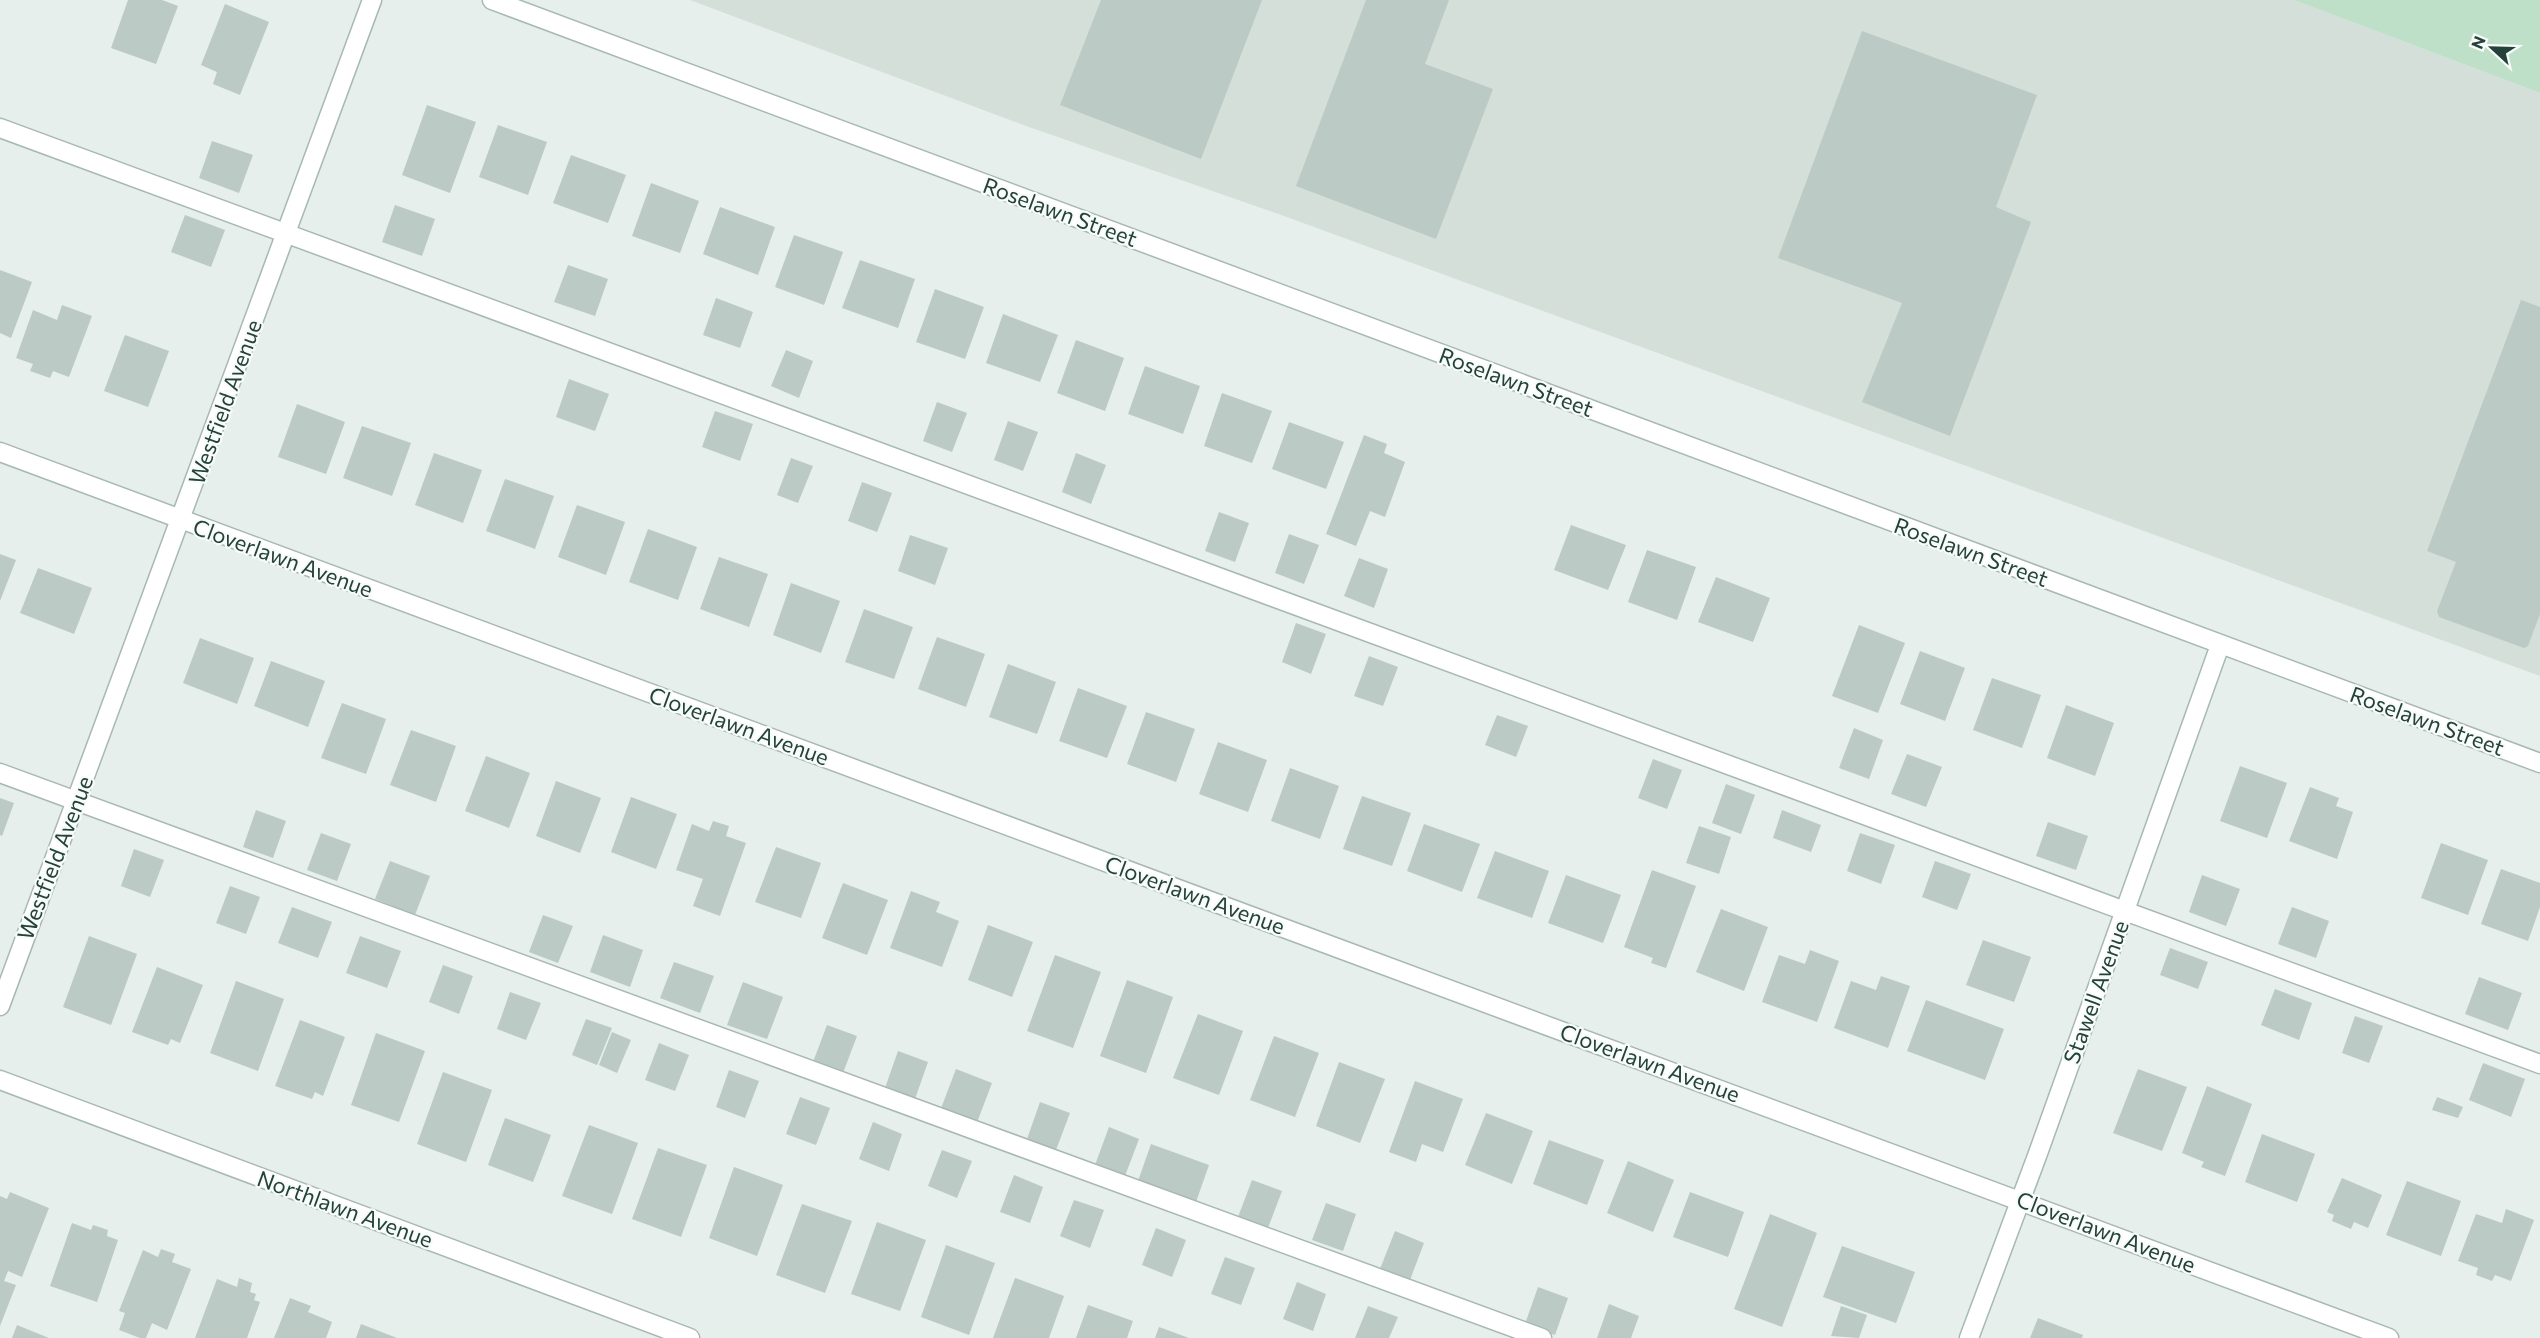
<svg xmlns="http://www.w3.org/2000/svg" width="2540" height="1338" font-family="Commissioner,sans-serif">
<rect width="100%" height="100%" fill="#e6efeb"/>
<!-- built -->
<path fill="#d4dfda" d="M690 0H2294L2540 93V676L1284 216 1029 127Z"/>
<!-- green -->
<path fill="#bfe0c8" d="M2294 0H2540V93Z"/>
<!-- building -->
<g fill="#bbcac4">
<path d="M128 0H162L178 6 156 64 111 48Z"/>
<path d="M1101 0H1262L1201 159 1060 105Z"/>
<path d="M1366 0H1449L1425 64 1493 89 1436 239 1296 186Z"/>
<path d="M225 4 269 22 240 95 213 84 217 72 201 65Z"/>
<path d="M1862 31 2037 95 1996 207 2031 222 1950 436 1862 402 1902 303 1778 258Z"/>
<path d="M427 105 476 122 450 193 402 175Z"/>
<path d="M498 125 547 142 528 195 479 177Z"/>
<path d="M212 141 253 155 239 193 199 178Z"/>
<path d="M571 155 626 175 608 223 553 203Z"/>
<path d="M651 183 699 201 680 253 632 236Z"/>
<path d="M395 205 435 219 422 256 382 242Z"/>
<path d="M720 207 775 227 758 275 703 254Z"/>
<path d="M185 215 225 230 211 267 171 252Z"/>
<path d="M794 235 843 252 824 305 775 287Z"/>
<path d="M860 260 915 279 898 328 842 308Z"/>
<path d="M568 265 608 279 595 316 554 302Z"/>
<path d="M0 270 32 282 11 338 0 333Z"/>
<path d="M935 289 984 307 965 359 916 342Z"/>
<path d="M716 298 753 312 740 348 703 335Z"/>
<path d="M2521 300 2540 307V614L2528 646 2524 648 2439 617 2437 611 2456 562 2427 551Z"/>
<path d="M62 305 92 316 69 377 53 371 50 378 30 371 33 364 16 358 33 310 57 320Z"/>
<path d="M1003 314 1058 335 1040 382 986 363Z"/>
<path d="M125 335 169 351 148 407 104 391Z"/>
<path d="M1076 340 1124 358 1105 411 1057 393Z"/>
<path d="M786 350 813 361 799 398 771 386Z"/>
<path d="M1145 366 1200 386 1183 434 1128 414Z"/>
<path d="M569 379 609 394 595 431 556 417Z"/>
<path d="M1222 393 1272 411 1252 463 1204 446Z"/>
<path d="M937 402 967 413 952 452 923 441Z"/>
<path d="M297 404 345 422 326 474 278 457Z"/>
<path d="M715 411 753 424 740 461 702 447Z"/>
<path d="M1008 421 1038 432 1023 471 994 460Z"/>
<path d="M1289 422 1344 442 1326 489 1272 469Z"/>
<path d="M362 426 411 443 392 496 343 478Z"/>
<path d="M1364 435 1387 444 1384 453 1405 462 1385 517 1370 511 1356 546 1326 534Z"/>
<path d="M434 453 482 470 463 523 415 505Z"/>
<path d="M1076 453 1106 465 1091 504 1062 492Z"/>
<path d="M791 458 813 466 798 503 777 495Z"/>
<path d="M505 479 554 496 535 549 486 531Z"/>
<path d="M862 482 892 493 877 532 848 521Z"/>
<path d="M577 505 625 522 606 575 558 557Z"/>
<path d="M1219 512 1249 523 1235 562 1205 551Z"/>
<path d="M1571 525 1626 545 1608 590 1554 570Z"/>
<path d="M648 529 697 547 678 600 629 582Z"/>
<path d="M1289 534 1319 545 1304 584 1275 573Z"/>
<path d="M910 535 948 548 935 585 898 571Z"/>
<path d="M1647 550 1696 567 1677 620 1628 602Z"/>
<path d="M0 554 16 560 0 601Z"/>
<path d="M719 557 768 574 749 627 700 609Z"/>
<path d="M1359 558 1388 569 1374 608 1344 596Z"/>
<path d="M38 568 92 588 74 634 20 613Z"/>
<path d="M1716 577 1770 598 1753 642 1698 622Z"/>
<path d="M791 583 840 601 821 653 773 635Z"/>
<path d="M864 609 913 627 894 679 845 662Z"/>
<path d="M1296 623 1326 634 1311 674 1282 662Z"/>
<path d="M1859 625 1905 643 1878 713 1832 696Z"/>
<path d="M937 637 985 654 966 707 918 689Z"/>
<path d="M200 638 254 658 237 704 183 683Z"/>
<path d="M1920 651 1965 668 1945 721 1900 704Z"/>
<path d="M1369 656 1398 667 1383 706 1354 696Z"/>
<path d="M271 661 325 681 308 727 254 706Z"/>
<path d="M1008 664 1056 682 1037 734 989 717Z"/>
<path d="M1992 678 2041 695 2022 748 1973 730Z"/>
<path d="M1078 688 1127 706 1107 758 1059 741Z"/>
<path d="M342 703 386 719 366 774 321 758Z"/>
<path d="M2066 705 2114 723 2095 776 2047 758Z"/>
<path d="M1146 712 1195 729 1176 782 1127 764Z"/>
<path d="M1497 715 1528 726 1516 757 1485 745Z"/>
<path d="M1854 728 1883 740 1869 779 1839 768Z"/>
<path d="M411 730 456 746 436 802 390 785Z"/>
<path d="M1218 742 1267 760 1248 812 1199 794Z"/>
<path d="M1907 754 1942 767 1926 807 1891 794Z"/>
<path d="M486 756 530 773 509 828 465 811Z"/>
<path d="M1653 759 1682 770 1667 809 1638 798Z"/>
<path d="M2240 766 2287 783 2267 838 2220 821Z"/>
<path d="M1290 768 1339 786 1320 839 1271 821Z"/>
<path d="M556 781 601 798 580 853 536 836Z"/>
<path d="M1726 784 1755 795 1741 834 1712 823Z"/>
<path d="M2310 787 2339 798 2336 806 2353 812 2337 859 2289 841Z"/>
<path d="M1362 796 1411 813 1392 866 1343 849Z"/>
<path d="M631 797 677 814 656 869 611 852Z"/>
<path d="M0 798 14 803 2 836 0 835Z"/>
<path d="M256 810 286 821 273 858 243 847Z"/>
<path d="M1782 810 1821 825 1811 852 1773 838Z"/>
<path d="M713 821 729 826 726 836 746 843 720 916 693 906 703 879 676 870 692 824 709 831Z"/>
<path d="M2048 822 2088 836 2076 870 2036 856Z"/>
<path d="M1424 824 1480 844 1462 892 1407 871Z"/>
<path d="M1699 826 1731 837 1719 874 1686 863Z"/>
<path d="M321 833 351 844 337 881 307 870Z"/>
<path d="M1860 833 1895 845 1881 884 1847 871Z"/>
<path d="M2441 843 2488 860 2468 915 2421 898Z"/>
<path d="M776 847 821 863 801 918 755 902Z"/>
<path d="M134 849 164 860 150 897 121 886Z"/>
<path d="M1495 851 1549 871 1532 918 1477 898Z"/>
<path d="M390 861 430 876 415 915 375 899Z"/>
<path d="M1935 861 1971 874 1957 910 1922 897Z"/>
<path d="M2501 869 2540 883V907L2528 941 2481 924Z"/>
<path d="M1652 870 1696 886 1666 968 1651 963 1653 958 1624 947Z"/>
<path d="M1566 875 1621 895 1603 943 1548 923Z"/>
<path d="M2202 875 2240 889 2226 926 2189 912Z"/>
<path d="M843 883 888 900 867 955 822 938Z"/>
<path d="M230 886 260 897 246 934 216 923Z"/>
<path d="M911 891 940 902 936 912 959 921 942 967 890 948Z"/>
<path d="M292 907 332 922 318 958 278 943Z"/>
<path d="M2292 907 2329 921 2316 958 2278 944Z"/>
<path d="M1721 909 1768 927 1744 991 1696 972Z"/>
<path d="M543 915 573 926 558 963 529 952Z"/>
<path d="M988 925 1033 942 1012 997 968 980Z"/>
<path d="M603 935 643 950 630 987 590 972Z"/>
<path d="M89 936 137 954 111 1025 63 1007Z"/>
<path d="M360 936 401 951 387 988 346 973Z"/>
<path d="M1983 940 2031 957 2014 1002 1966 985Z"/>
<path d="M2170 948 2208 962 2198 989 2160 975Z"/>
<path d="M1810 950 1839 961 1817 1022 1762 1002 1779 955 1805 964Z"/>
<path d="M1055 955 1101 972 1073 1048 1027 1031Z"/>
<path d="M674 962 714 976 700 1013 660 998Z"/>
<path d="M443 965 473 976 459 1014 429 1002Z"/>
<path d="M157 967 203 985 180 1043 171 1039 168 1045 132 1032Z"/>
<path d="M1881 976 1910 986 1888 1048 1834 1028 1851 981 1876 990Z"/>
<path d="M2479 977 2522 993 2508 1030 2465 1014Z"/>
<path d="M1127 980 1173 997 1146 1073 1100 1056Z"/>
<path d="M236 981 284 999 258 1071 210 1053Z"/>
<path d="M743 982 783 997 767 1039 727 1025Z"/>
<path d="M2275 989 2312 1003 2299 1040 2261 1025Z"/>
<path d="M510 992 541 1003 526 1040 497 1029Z"/>
<path d="M1926 1000 2004 1029 1985 1080 1907 1051Z"/>
<path d="M1198 1014 1243 1031 1219 1095 1173 1078Z"/>
<path d="M2355 1016 2383 1026 2369 1063 2342 1053Z"/>
<path d="M586 1019 612 1028 597 1065 572 1055Z"/>
<path d="M300 1020 345 1037 323 1096 315 1092 312 1099 275 1086Z"/>
<path d="M827 1025 857 1036 843 1073 813 1062Z"/>
<path d="M612 1032 631 1040 617 1073 599 1065Z"/>
<path d="M376 1033 425 1051 399 1122 351 1105Z"/>
<path d="M1274 1036 1319 1053 1295 1117 1250 1100Z"/>
<path d="M659 1043 689 1055 675 1091 645 1080Z"/>
<path d="M898 1051 928 1062 915 1099 885 1088Z"/>
<path d="M1339 1062 1385 1079 1360 1143 1316 1126Z"/>
<path d="M2483 1063 2525 1079 2511 1117 2469 1100Z"/>
<path d="M956 1069 992 1083 976 1125 940 1111Z"/>
<path d="M2138 1069 2187 1087 2162 1151 2113 1133Z"/>
<path d="M729 1070 759 1081 745 1118 716 1107Z"/>
<path d="M443 1072 492 1090 466 1162 417 1144Z"/>
<path d="M1415 1081 1463 1099 1443 1152 1422 1144 1416 1162 1389 1152Z"/>
<path d="M2207 1086 2252 1104 2225 1176 2201 1167 2204 1162 2182 1153Z"/>
<path d="M800 1097 830 1108 816 1145 786 1134Z"/>
<path d="M2437 1097 2463 1107 2458 1118 2432 1110Z"/>
<path d="M1040 1102 1070 1113 1056 1150 1027 1139Z"/>
<path d="M1486 1113 1533 1131 1512 1184 1465 1165Z"/>
<path d="M505 1118 551 1135 533 1182 488 1165Z"/>
<path d="M873 1122 902 1134 889 1171 859 1159Z"/>
<path d="M589 1125 638 1143 612 1214 562 1196Z"/>
<path d="M1109 1127 1139 1139 1125 1176 1095 1165Z"/>
<path d="M2262 1134 2315 1154 2297 1202 2245 1182Z"/>
<path d="M1549 1140 1604 1160 1587 1205 1533 1184Z"/>
<path d="M1151 1144 1209 1165 1196 1202 1138 1181Z"/>
<path d="M658 1148 707 1165 681 1237 632 1219Z"/>
<path d="M942 1150 972 1161 957 1198 928 1186Z"/>
<path d="M1628 1161 1674 1180 1653 1232 1607 1213Z"/>
<path d="M734 1167 783 1185 757 1256 709 1238Z"/>
<path d="M1014 1175 1043 1187 1030 1223 1000 1212Z"/>
<path d="M2342 1178 2382 1195 2368 1228 2354 1222 2351 1229 2332 1221 2334 1215 2327 1212Z"/>
<path d="M1252 1180 1282 1191 1268 1228 1238 1217Z"/>
<path d="M2407 1181 2461 1201 2441 1256 2386 1235Z"/>
<path d="M10 1192 49 1208 22 1277 8 1271 4 1281 16 1285 0 1326V1196L7 1199Z"/>
<path d="M1690 1192 1744 1212 1728 1257 1673 1237Z"/>
<path d="M1074 1200 1104 1210 1090 1248 1060 1236Z"/>
<path d="M1326 1203 1356 1214 1343 1251 1312 1240Z"/>
<path d="M802 1204 852 1221 825 1293 776 1275Z"/>
<path d="M2506 1209 2534 1220 2511 1281 2495 1275 2492 1281 2476 1275 2478 1268 2458 1261 2476 1214 2502 1223Z"/>
<path d="M1770 1214 1817 1233 1782 1327 1734 1309Z"/>
<path d="M877 1222 926 1240 900 1311 851 1294Z"/>
<path d="M72 1223 91 1230 93 1225 108 1230 107 1236 118 1240 97 1302 50 1286Z"/>
<path d="M1156 1228 1186 1240 1172 1277 1142 1265Z"/>
<path d="M1395 1231 1424 1243 1410 1280 1380 1269Z"/>
<path d="M946 1245 995 1263 969 1335 921 1317Z"/>
<path d="M1842 1246 1915 1272 1896 1323 1823 1297Z"/>
<path d="M161 1249 175 1254 172 1262 191 1269 167 1330 152 1323 146 1338H140L119 1330 125 1313 119 1311 143 1250 158 1257Z"/>
<path d="M1225 1257 1255 1268 1241 1305 1211 1294Z"/>
<path d="M239 1278 252 1283 250 1292 256 1294 254 1300 260 1302 247 1338H195L217 1279 237 1287Z"/>
<path d="M1015 1278 1064 1296 1049 1338H993Z"/>
<path d="M1297 1282 1326 1294 1313 1331 1283 1319Z"/>
<path d="M1538 1287 1568 1298 1555 1335 1525 1324Z"/>
<path d="M290 1298 311 1306 308 1312 332 1322 326 1338H274Z"/>
<path d="M1609 1304 1639 1316 1631 1338H1597Z"/>
<path d="M1088 1305 1133 1321 1127 1338H1076Z"/>
<path d="M1368 1306 1398 1317 1389 1338H1355Z"/>
<path d="M1841 1306 1867 1315 1859 1338 1831 1336Z"/>
<path d="M2038 1318 2083 1335 2082 1338H2030Z"/>
<path d="M361 1324 397 1338H356Z"/>
<path d="M17 1325 49 1338H12Z"/>
<path d="M1159 1327 1189 1338H1155Z"/>
</g>
<g fill="none" stroke-linecap="round" stroke-linejoin="round">
<defs>
<g id="lane">
<path d="M0 128 2540 1064"/>
<path d="M0 773 1542 1338"/>
</g>
<g id="street">
<path d="M492 0 2540 763"/>
<path d="M0 452 2389 1338"/>
<path d="M0 1006 372 0"/>
<path d="M0 1080 690 1338"/>
<path d="M1969 1338 2037 1156 2220 645"/>
</g>
</defs>
<!-- lane casing -->
<use href="#lane" stroke="#a8b8b2" stroke-width="21"/>
<!-- street casing -->
<use href="#street" stroke="#a8b8b2" stroke-width="21"/>
<!-- lane -->
<use href="#lane" stroke="#fff" stroke-width="18"/>
<!-- street -->
<use href="#street" stroke="#fff" stroke-width="18"/>
</g>
<g text-anchor="middle" stroke-width="4.5" stroke-linejoin="round" paint-order="stroke">
<!-- street labels -->
<g font-size="22" fill="#24423a" stroke="#f7fbf9">
<text transform="translate(1060 212) rotate(20)" y="8">Roselawn Street</text>
<text transform="translate(1516 382) rotate(20)" y="8">Roselawn Street</text>
<text transform="translate(225 402) rotate(-70)" y="8">Westfield Avenue</text>
<text transform="translate(1971 552) rotate(20)" y="8">Roselawn Street</text>
<text transform="translate(283 558) rotate(20)" y="8">Cloverlawn Avenue</text>
<text transform="translate(2427 721) rotate(20)" y="8">Roselawn Street</text>
<text transform="translate(739 726) rotate(20)" y="8">Cloverlawn Avenue</text>
<text transform="translate(55 858) rotate(-69)" y="8">Westfield Avenue</text>
<text transform="translate(1195 895) rotate(20)" y="8">Cloverlawn Avenue</text>
<text transform="translate(2096 992) rotate(-70)" y="8">Stawell Avenue</text>
<text transform="translate(1650 1063) rotate(20)" y="8">Cloverlawn Avenue</text>
<text transform="translate(345 1209) rotate(20)" y="8">Northlawn Avenue</text>
<text transform="translate(2106 1232) rotate(21)" y="8">Cloverlawn Avenue</text>
</g>
</g>
<!-- north arrow -->
<g transform="translate(2492 48) rotate(292)" stroke="#f7fbf9" stroke-width="4.5" paint-order="stroke">
<path d="M0-4.5L10 22L0 15L-10 22Z" fill="#24423a"/>
<text y="-9" font-size="16" font-weight="bold" text-anchor="middle" fill="#24423a">N</text>
</g>
</svg>
